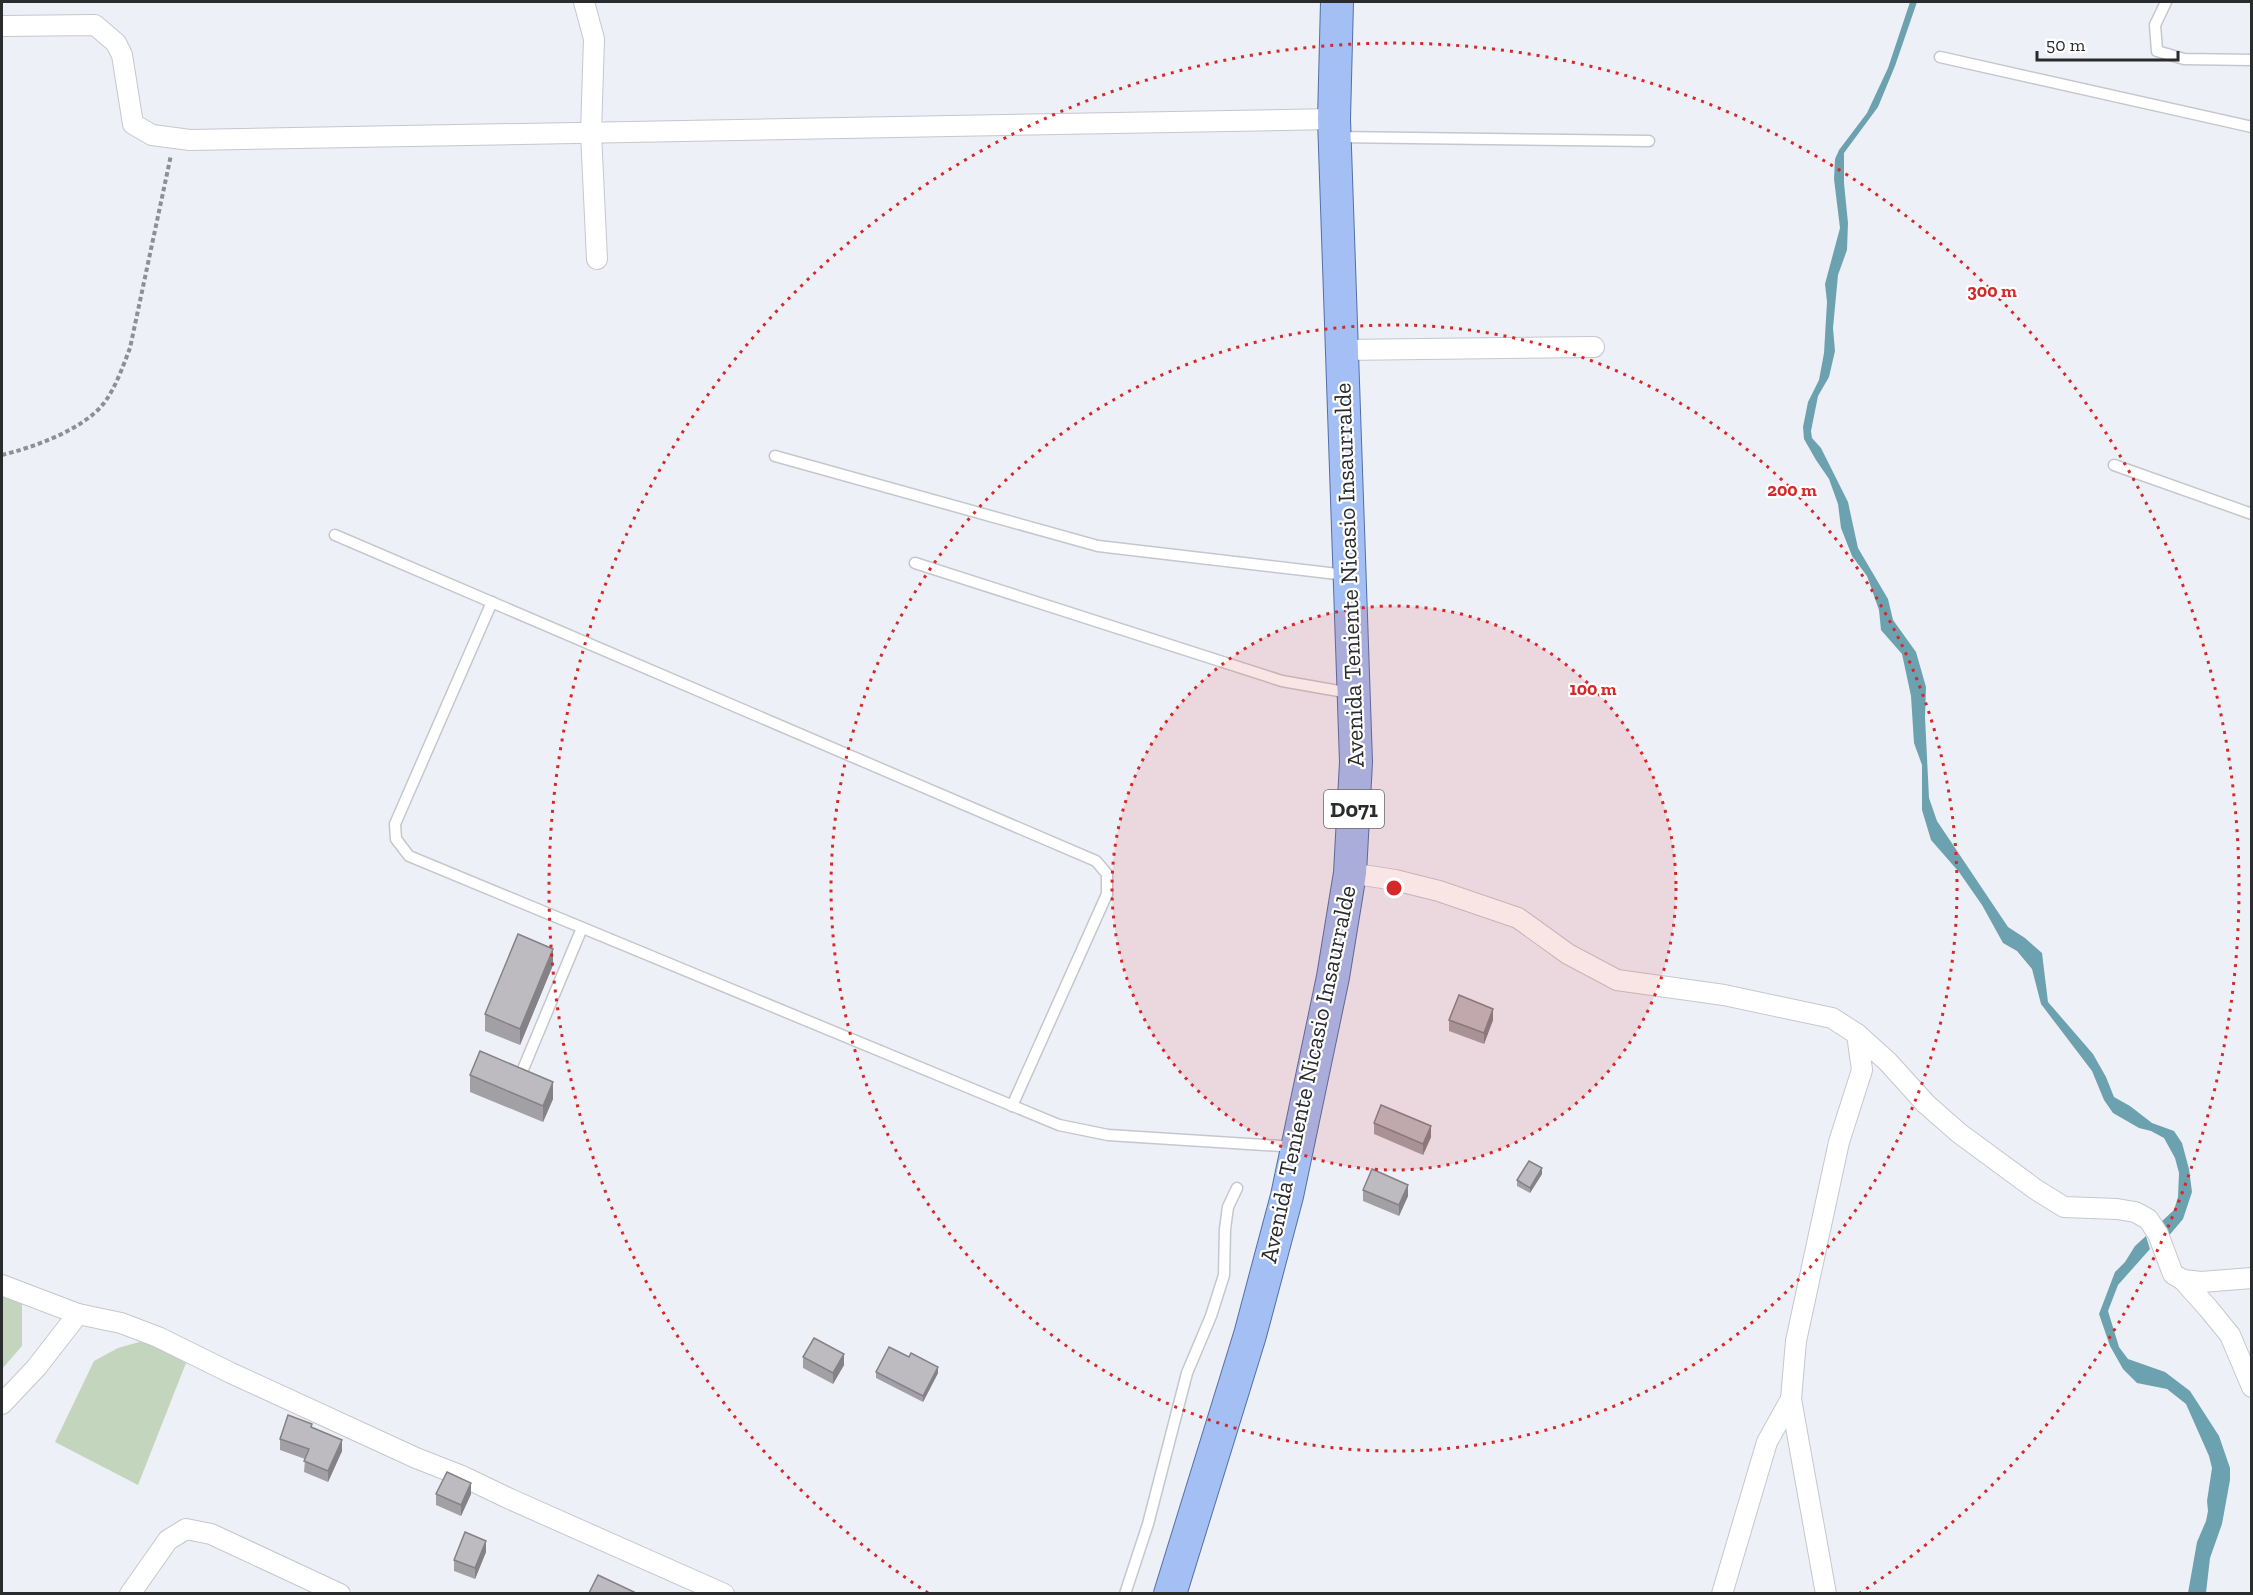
<svg xmlns="http://www.w3.org/2000/svg" width="2253" height="1595" font-family="'Zilla Slab',serif">
<rect width="100%" height="100%" fill="#eef0f7"/>
<!-- green -->
<g fill="#c4d5be">
<path d="M2 1289 22 1297V1346L2 1369Z"/>
<path d="M139 1342 160 1345 186 1363 138 1485 55 1442 94 1361 118 1348Z"/>
</g>
<!-- water -->
<g fill="#6ca2af">
<path d="M1910 2H1917L1895 66 1878 107 1844 153V183L1848 223 1847 250 1838 275 1833 328 1835 351 1829 377 1818 396 1811 431 1812 438 1821 448 1848 502 1858 548 1888 599 1893 620 1916 652 1926 687 1925 717 1929 798 1937 821 2008 927 2025 938 2042 953 2048 1002 2093 1054 2106 1077 2114 1097 2130 1106 2152 1123 2174 1131 2182 1143 2189 1169 2192 1192 2183 1219 2167 1238 2161 1222 2174 1210 2178 1197 2179 1173 2175 1158 2164 1138 2151 1131 2139 1128 2113 1113 2104 1100 2092 1071 2041 1004 2032 969 2017 951 2003 943 1982 905 1959 872 1931 840 1922 810V765L1914 743 1911 696 1902 654 1881 630 1879 610 1867 576 1852 556 1841 528 1838 504 1829 479 1816 460 1804 439 1803 427 1808 402 1819 380 1824 353 1827 302 1825 284 1840 228 1834 179 1835 159 1839 150 1867 113 1888 68Z"/>
<path d="M2146 1236 2150 1249 2118 1285 2108 1311 2119 1347 2128 1359 2165 1372 2190 1391 2219 1436 2230 1468V1480L2222 1524 2210 1558 2206 1593H2188L2197 1542 2206 1521 2208 1511 2207 1501 2212 1468 2209 1456 2186 1404 2167 1389 2137 1383 2123 1369 2110 1346 2099 1314 2115 1272 2125 1262 2135 1246Z"/>
</g>
<g fill="none" stroke-linecap="round" stroke-linejoin="round">
<defs>
<g id="service">
<path d="M2166 2 2155 25 2157 51 2184 59 2252 60"/>
<path d="M1940 57 2252 127"/>
<path d="M1337 137 1649 141"/>
<path d="M775 456 1098 546 1346 575"/>
<path d="M2114 465 2252 514"/>
<path d="M335 535 1096 861 1107 874V894L1012 1106"/>
<path d="M915 563 1282 681 1350 693"/>
<path d="M492 602 395 824 396 839 409 856 1059 1125 1108 1135 1296 1147"/>
<path d="M521 1074 582 928"/>
<path d="M1125 1594 1148 1524 1187 1373 1211 1316 1224 1275 1225 1229 1228 1207 1237 1188"/>
</g>
<g id="minor">
<path d="M584 2 594 39 591 133 597 259"/>
<path d="M2 26 95 25 116 43 122 55 133 124 152 135 190 140 1334 119"/>
<path d="M1342 350 1594 347"/>
<path d="M1350 873 1395 880 1439 891 1518 918 1568 954 1617 980 1724 995 1832 1018 1857 1034 1888 1062 1926 1104 1959 1133 2035 1189 2064 1207 2117 1209 2135 1212 2148 1219 2158 1234 2173 1274 2183 1280 2201 1282 2252 1278"/>
<path d="M2183 1280 2208 1308 2230 1335 2252 1387"/>
<path d="M2 1285 78 1314 121 1323 158 1337 231 1373 416 1458 462 1476 510 1499 724 1594"/>
<path d="M2 1404 36 1368 78 1314"/>
<path d="M130 1594 168 1540 186 1529 211 1534 340 1594"/>
<path d="M1722 1594 1767 1442 1791 1399"/>
<path d="M1826 1594 1791 1399 1796 1341 1839 1142 1862 1070 1857 1034"/>
</g>
<path id="primary" d="M1170 1594 1250 1335 1287 1196 1333 977 1350 873 1356 762 1334 119 1337 2"/>
</defs>
<!-- service casing -->
<use href="#service" stroke="#c5c7ce" stroke-width="13"/>
<!-- minor casing -->
<use href="#minor" stroke="#c5c7ce" stroke-width="22"/>
<!-- primary casing -->
<use href="#primary" stroke="#5270a8" stroke-width="34"/>
<!-- path -->
<path stroke="#8d8f93" stroke-width="4" stroke-dasharray="4.5 3" stroke-linecap="butt" d="M2 455C34 447 83 430 104 403 116 387 123 366 130 348L171 155"/>
<!-- service -->
<use href="#service" stroke="#fff" stroke-width="10"/>
<!-- minor -->
<use href="#minor" stroke="#fff" stroke-width="20"/>
<!-- primary -->
<use href="#primary" stroke="#a4bff3" stroke-width="32"/>
</g>
<!-- wall -->
<g fill="#a3a0a5">
<path d="M553 965 520 1045 485 1031V1014Z"/>
<path d="M1449 1020H1493L1484 1044 1449 1031Z"/>
<path d="M470 1075 553 1099 543 1122 470 1092Z"/>
<path d="M1374 1123 1431 1137 1423 1155 1374 1134Z"/>
<path d="M1542 1174 1530 1193 1517 1186V1180Z"/>
<path d="M1363 1190 1408 1196 1399 1216 1363 1201Z"/>
<path d="M803 1357 844 1365 833 1384 803 1368Z"/>
<path d="M876 1372 938 1373 923 1402 876 1378Z"/>
<path d="M312 1427 342 1451 328 1482 304 1472 305 1459 280 1450V1439Z"/>
<path d="M436 1494H471L461 1516 436 1505Z"/>
<path d="M486 1552 475 1579 454 1571V1560Z"/>
</g>
<!-- shaded-wall -->
<g fill="#848286">
<path d="M553 949V965L520 1045V1029Z"/>
<path d="M1493 1009V1020L1484 1044V1033Z"/>
<path d="M553 1082V1099L543 1122V1106Z"/>
<path d="M1431 1126V1137L1423 1155V1144Z"/>
<path d="M1542 1168V1174L1530 1193V1188Z"/>
<path d="M1408 1185V1196L1399 1216V1205Z"/>
<path d="M844 1354V1365L833 1384V1373Z"/>
<path d="M938 1367V1373L923 1402V1396Z"/>
<path d="M342 1440V1451L328 1482V1471Z"/>
<path d="M471 1483V1494L461 1516V1505Z"/>
<path d="M486 1541V1552L475 1579V1568Z"/>
</g>
<!-- building -->
<g fill="#bdbac0" stroke="#848286" stroke-width="1.5">
<path d="M518 934 553 949 520 1029 485 1014Z"/>
<path d="M1459 995 1493 1009 1484 1033 1449 1020Z"/>
<path d="M480 1051 553 1082 543 1106 470 1075Z"/>
<path d="M1381 1105 1431 1126 1423 1144 1374 1123Z"/>
<path d="M1529 1161 1542 1168 1530 1188 1517 1180Z"/>
<path d="M1372 1169 1408 1185 1399 1205 1363 1190Z"/>
<path d="M814 1338 844 1354 833 1373 803 1357Z"/>
<path d="M889 1347 909 1357 911 1353 938 1367 923 1396 876 1372Z"/>
<path d="M288 1415 312 1424 311 1427 342 1440 328 1471 304 1461 309 1449 280 1439Z"/>
<path d="M447 1472 471 1483 461 1505 436 1494Z"/>
<path d="M465 1532 486 1541 475 1568 454 1560Z"/>
<path d="M598 1575 634 1592 633 1593H589Z"/>
</g>
<!-- distance rings -->
<circle cx="1394" cy="888" r="282" fill="#d62828" fill-opacity=".12"/>
<g fill="none" stroke="#d62828" stroke-width="3" stroke-dasharray="3 6">
<circle cx="1394" cy="888" r="282"/>
<circle cx="1394" cy="888" r="563"/>
<path d="M928 1593A845 845 0 1 1 1860 1593"/>
</g>
<g text-anchor="middle" stroke-width="4.5" stroke-linejoin="round" paint-order="stroke">
<!-- shield labels -->
<rect fill="#fff" stroke="#6a6b6c" stroke-width="1.5" x="1324" y="790" width="60" height="38" rx="4.5"/>
<g font-size="22" font-weight="bold" fill="#2a2b2d">
<text x="1354" y="817">D071</text>
</g>
<!-- street labels -->
<g font-size="24" fill="#2a2b2d" stroke="#fff">
<text transform="translate(1349 575) rotate(-92)" y="8">Avenida Teniente Nicasio Insaurralde</text>
<text transform="translate(1308 1074) rotate(-78)" y="8">Avenida Teniente Nicasio Insaurralde</text>
</g>
</g>
<circle cx="1394" cy="888" r="9" fill="#d62828" stroke="#fff" stroke-width="3"/>
<g font-size="18" text-anchor="middle" font-weight="bold" fill="#d62828" stroke="#fff" stroke-width="4.5" stroke-linejoin="round" paint-order="stroke">
<text x="1992" y="297">300 m</text>
<text x="1792" y="496">200 m</text>
<text x="1593" y="695">100 m</text>
</g>
<!-- border -->
<rect width="2253" height="1595" fill="none" stroke="#2a2b2d" stroke-width="6"/>
<!-- scale -->
<path d="M2037 51v9h141v-9" fill="none" stroke="#2a2b2d" stroke-width="3"/>
<text x="2046" y="51" font-size="18" fill="#2a2b2d" stroke="#ffffff" stroke-width="4.5" paint-order="stroke">50 m</text>
</svg>
